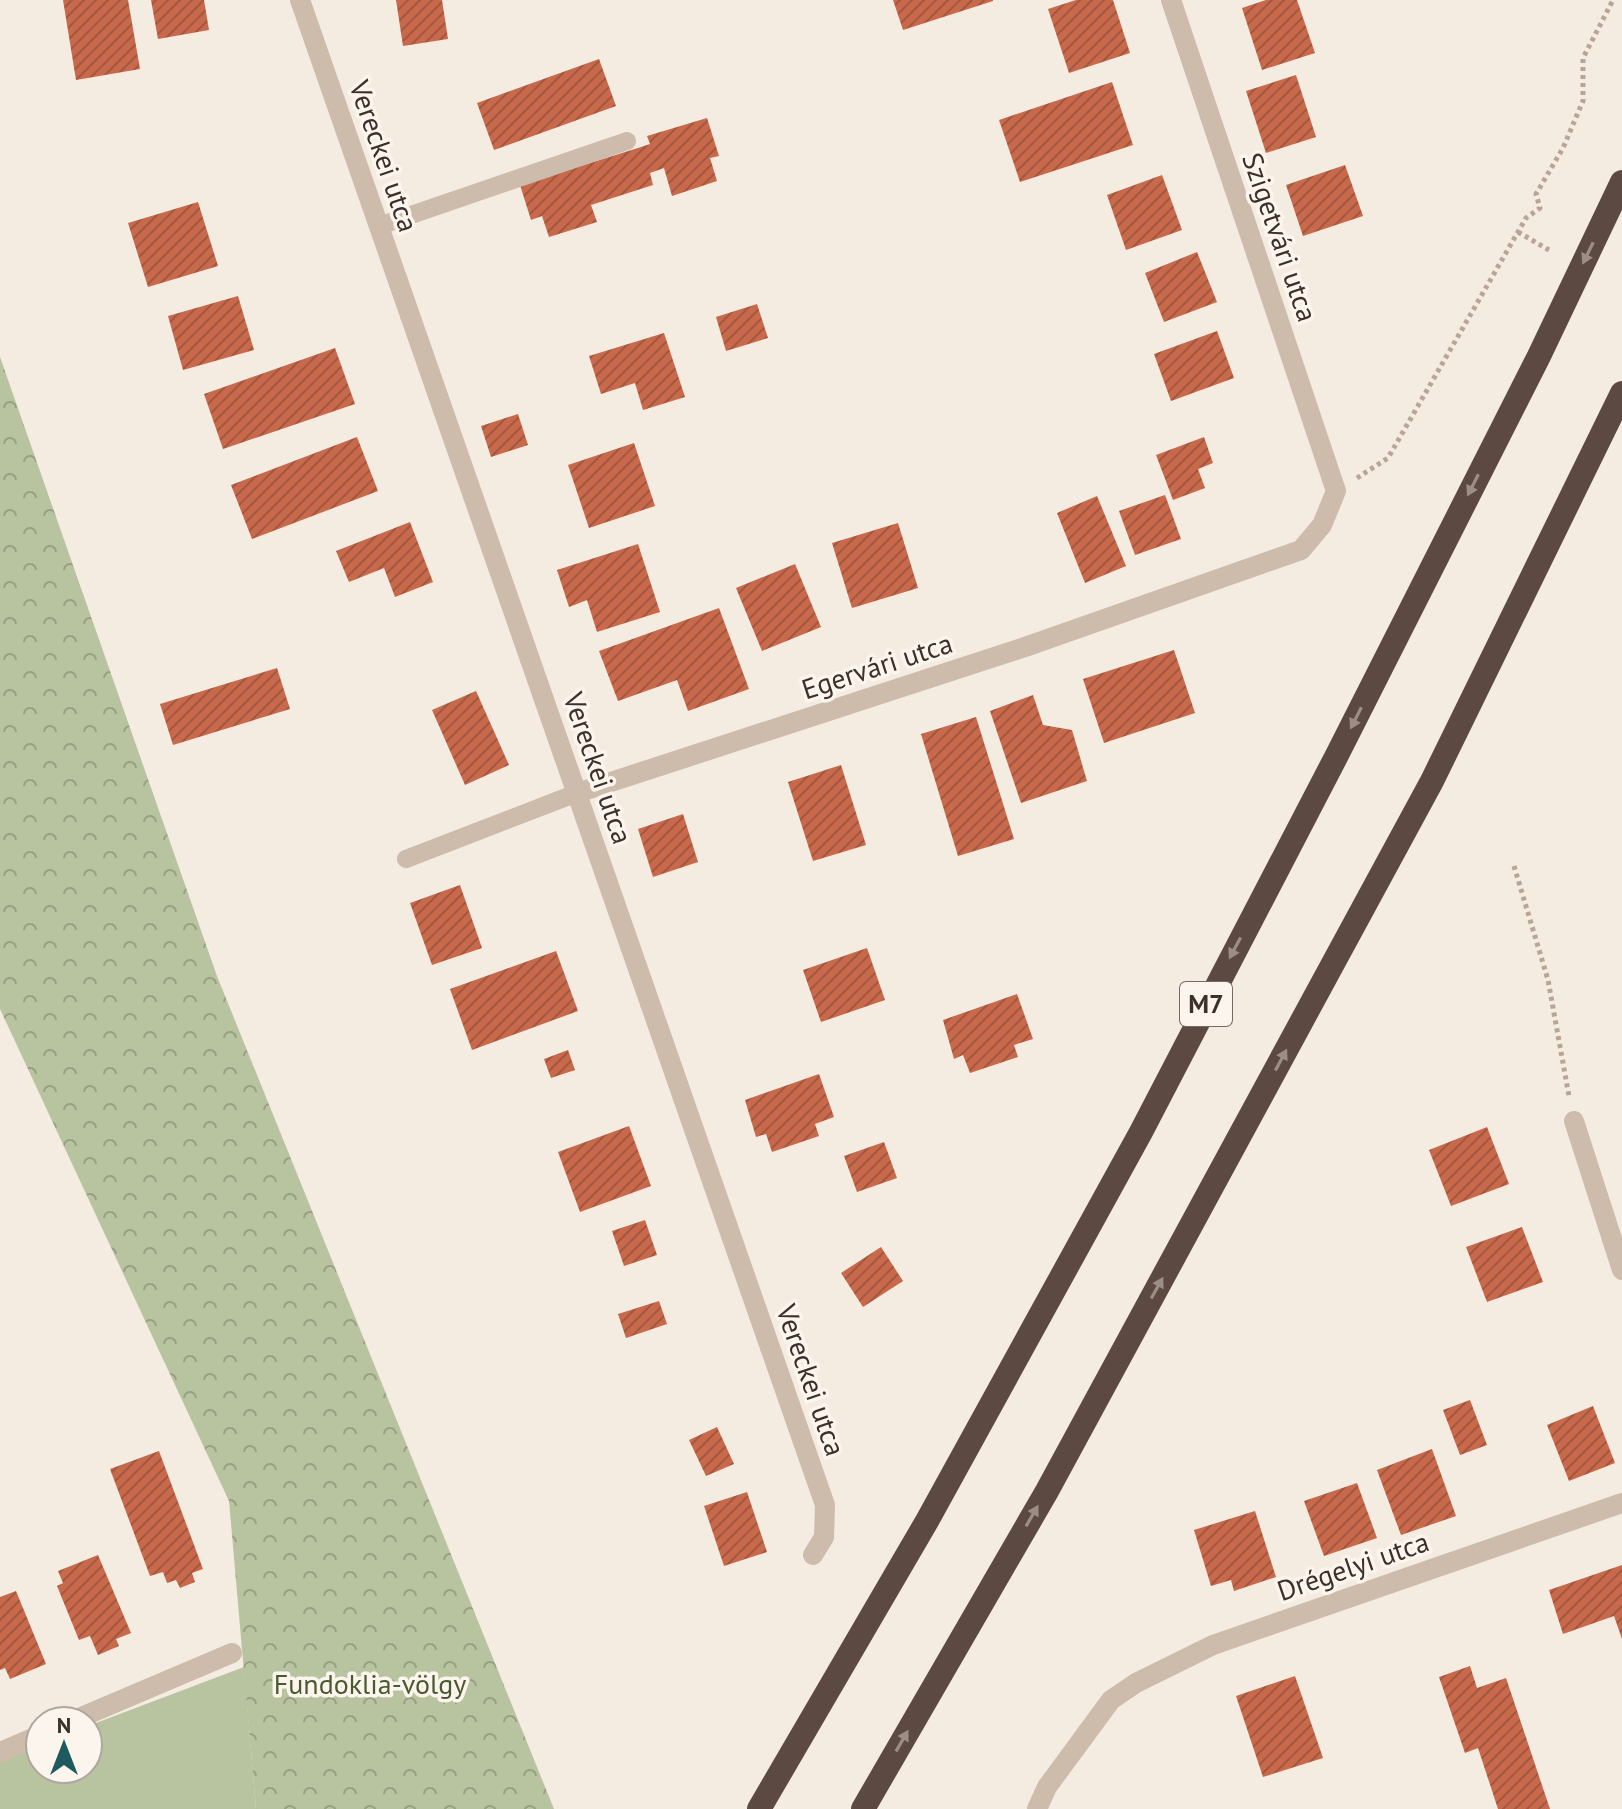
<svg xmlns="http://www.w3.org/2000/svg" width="1622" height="1809" font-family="'PT Sans',sans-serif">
<defs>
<pattern id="forest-crowns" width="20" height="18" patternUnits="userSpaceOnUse" patternTransform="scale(2)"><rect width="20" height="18" fill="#b8c4a0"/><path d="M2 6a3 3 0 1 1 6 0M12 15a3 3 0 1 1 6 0" fill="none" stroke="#97a083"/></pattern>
<pattern id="building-hatch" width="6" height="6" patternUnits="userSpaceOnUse" patternTransform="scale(2)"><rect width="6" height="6" fill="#c8694b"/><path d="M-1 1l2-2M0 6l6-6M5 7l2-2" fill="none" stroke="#a4573f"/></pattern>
</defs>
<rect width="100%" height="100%" fill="#f4ebe1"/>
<!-- grass -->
<path fill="#b8c4a0" d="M244 1667 256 1809H0V1760L40 1745V1769H88V1726Z"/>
<!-- forest -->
<path fill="url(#forest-crowns)" d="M0 357 217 976 554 1809H256L229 1501 0 1009Z"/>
<!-- building -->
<g fill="url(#building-hatch)">
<path d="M63 0H128L140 69 76 80Z"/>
<path d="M151 0H204L209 30 158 39Z"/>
<path d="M396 0H442L448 39 403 46Z"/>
<path d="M893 0H993V1L903 30Z"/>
<path d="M1076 0H1113L1130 53 1069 73 1048 9Z"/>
<path d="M1266 0H1297L1315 53 1262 70 1242 8Z"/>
<path d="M599 59 616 106 494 150 477 103Z"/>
<path d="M1296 75 1316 137 1266 153 1246 91Z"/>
<path d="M1112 82 1133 145 1020 182 999 120Z"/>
<path d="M707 118 719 156 710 158 717 181 672 196 664 168 650 173 653 185 591 205 597 222 549 237 542 216 531 220 520 185 641 147 650 144 647 136Z"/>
<path d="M1345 165 1363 216 1303 236 1286 185Z"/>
<path d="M1162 175 1182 230 1126 250 1107 195Z"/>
<path d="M198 202 218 266 148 287 128 223Z"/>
<path d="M1197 252 1217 302 1164 322 1145 273Z"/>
<path d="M238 296 254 350 183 370 168 316Z"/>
<path d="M757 304 768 338 726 351 716 317Z"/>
<path d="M1217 331 1234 378 1171 401 1154 354Z"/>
<path d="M664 333 685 397 643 410 635 383 601 394 589 356Z"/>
<path d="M335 348 355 404 223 449 204 394Z"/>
<path d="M518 414 528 445 491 457 481 426Z"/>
<path d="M357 437 378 491 252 539 231 485Z"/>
<path d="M1204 437 1213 463 1198 469 1205 488 1173 500 1156 455Z"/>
<path d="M634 443 655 506 589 528 568 465Z"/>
<path d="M1165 495 1181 539 1135 555 1119 511Z"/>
<path d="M1097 496 1126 566 1085 583 1057 513Z"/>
<path d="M410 522 433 582 395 597 384 568 349 582 336 551Z"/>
<path d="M898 523 918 588 852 608 832 543Z"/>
<path d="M638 544 660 612 597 632 587 600 569 607 557 570Z"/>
<path d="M795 564 821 627 762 651 736 588Z"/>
<path d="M719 608 749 689 688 711 677 680 618 701 599 651Z"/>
<path d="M1174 650 1195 713 1104 743 1083 679Z"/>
<path d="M277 668 290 709 173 745 160 704Z"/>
<path d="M476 691 509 765 465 785 432 710Z"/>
<path d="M1033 695 1043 725 1072 730 1087 781 1021 803 990 711Z"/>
<path d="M976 717 1014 839 958 856 921 734Z"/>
<path d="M841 765 866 845 813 861 788 782Z"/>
<path d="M683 814 698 862 653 877 638 829Z"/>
<path d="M460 885 482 948 432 965 410 903Z"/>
<path d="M867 948 885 1000 821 1022 803 970Z"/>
<path d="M556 951 578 1011 472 1050 450 989Z"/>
<path d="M1017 994 1033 1039 1014 1045 1018 1057 970 1073 963 1055 954 1059 943 1020Z"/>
<path d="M568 1050 575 1070 551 1078 544 1059Z"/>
<path d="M819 1074 834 1117 815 1124 819 1136 772 1152 766 1134 756 1137 745 1100Z"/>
<path d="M629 1126 651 1186 580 1212 558 1152Z"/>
<path d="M1487 1127 1509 1184 1451 1206 1429 1150Z"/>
<path d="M884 1142 897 1178 857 1192 844 1156Z"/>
<path d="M645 1220 657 1255 624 1266 612 1231Z"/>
<path d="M1522 1227 1543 1282 1487 1302 1466 1247Z"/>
<path d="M881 1247 903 1281 863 1307 841 1273Z"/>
<path d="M659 1301 667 1324 626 1338 618 1314Z"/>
<path d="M1470 1400 1487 1445 1460 1455 1443 1410Z"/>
<path d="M1593 1406 1615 1463 1569 1481 1547 1425Z"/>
<path d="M717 1427 734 1464 706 1476 689 1440Z"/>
<path d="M1432 1449 1456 1516 1401 1535 1377 1470Z"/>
<path d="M159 1451 203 1569 192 1573 195 1582 180 1588 176 1580 167 1583 163 1572 150 1576 110 1469Z"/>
<path d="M1357 1483 1377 1538 1324 1556 1304 1501Z"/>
<path d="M747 1492 767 1552 724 1566 704 1506Z"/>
<path d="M1255 1511 1276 1577 1234 1591 1231 1580 1211 1586 1194 1530Z"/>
<path d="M98 1555 131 1633 116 1639 119 1646 98 1655 90 1636 79 1640 57 1586 63 1583 58 1571Z"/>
<path d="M1622 1565V1639L1614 1616 1563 1634 1549 1590Z"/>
<path d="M16 1591 46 1664 10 1679 5 1668 0 1670V1597Z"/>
<path d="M1470 1666 1477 1688 1506 1678 1550 1809H1498L1478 1748 1465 1753 1439 1677Z"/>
<path d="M1295 1676 1323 1758 1263 1777 1236 1696Z"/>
</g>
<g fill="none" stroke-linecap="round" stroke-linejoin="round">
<!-- path -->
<g stroke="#b9a596" stroke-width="5" stroke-dasharray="4 4" stroke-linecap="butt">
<path d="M1518 232 1549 250"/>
<path d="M1357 478 1388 458 1526 218 1540 208 1536 194 1563 148 1583 101V58L1613 0"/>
<path d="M1514 866 1548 980 1569 1096"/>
</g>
<!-- lane -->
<g stroke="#cdbbac" stroke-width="18">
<path d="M379 226 627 141"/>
<path d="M406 859 577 793"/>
</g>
<!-- street -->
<g stroke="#cdbbac" stroke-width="20">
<path d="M300 0 825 1505 824 1537 813 1555"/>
<path d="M577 793 1025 647 1301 550 1322 525 1336 491 1171 0"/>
<path d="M1574 1121 1622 1270"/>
<path d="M72 1721 232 1653"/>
<path d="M0 1752 40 1735"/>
<path d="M1037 1809 1047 1787 1111 1700 1136 1683 1213 1645 1622 1503"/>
</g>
<!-- highway -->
<g stroke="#5c4a42" stroke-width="24">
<path d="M759 1809 927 1521 1141 1132 1336 757 1539 356 1622 182"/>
<path d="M863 1809 1047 1491 1432 781 1622 393"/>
</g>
</g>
<!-- one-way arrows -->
<defs><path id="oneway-solid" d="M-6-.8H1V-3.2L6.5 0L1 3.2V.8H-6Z" transform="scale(2)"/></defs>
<g fill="#9c8e87">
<use href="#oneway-solid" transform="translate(1588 253) rotate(116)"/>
<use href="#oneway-solid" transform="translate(1473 485) rotate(117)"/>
<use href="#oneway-solid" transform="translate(1356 718) rotate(117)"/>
<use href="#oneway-solid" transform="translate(1235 948) rotate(118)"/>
<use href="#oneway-solid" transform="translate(1281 1060) rotate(-62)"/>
<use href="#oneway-solid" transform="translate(1157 1288) rotate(-61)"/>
<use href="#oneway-solid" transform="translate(1032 1516) rotate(-60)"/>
<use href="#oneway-solid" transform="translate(902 1741) rotate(-60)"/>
</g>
<g text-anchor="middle" stroke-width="7" stroke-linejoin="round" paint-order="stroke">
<!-- shield labels -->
<rect fill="#fbf5ee" stroke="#756b66" stroke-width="2" x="1180" y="982" width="52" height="44" rx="6"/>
<g font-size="26" font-weight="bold" fill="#3b302b">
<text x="1206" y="1013">M7</text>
</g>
<!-- street labels -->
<g font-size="28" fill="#3b302b" stroke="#fbf5ee">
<text transform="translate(384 156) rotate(71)" y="10">Vereckei utca</text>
<text transform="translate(1280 237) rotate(71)" y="10">Szigetvári utca</text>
<text transform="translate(877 666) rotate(-18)" y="10">Egervári utca</text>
<text transform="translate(598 768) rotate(71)" y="10">Vereckei utca</text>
<text transform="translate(811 1380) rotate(71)" y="10">Vereckei utca</text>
<text transform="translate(1353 1566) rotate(-19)" y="10">Drégelyi utca</text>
</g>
<!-- park labels -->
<g font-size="28" fill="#4a5a2e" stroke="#fbf5ee">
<text x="370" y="1694">Fundoklia-völgy</text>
</g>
</g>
<!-- north arrow -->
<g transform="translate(64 1745)"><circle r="38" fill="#fbf5ee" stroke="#aea6a0" stroke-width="2"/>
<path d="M0-6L14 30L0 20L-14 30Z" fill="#1f5a5e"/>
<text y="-12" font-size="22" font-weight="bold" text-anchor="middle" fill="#3b302b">N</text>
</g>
</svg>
